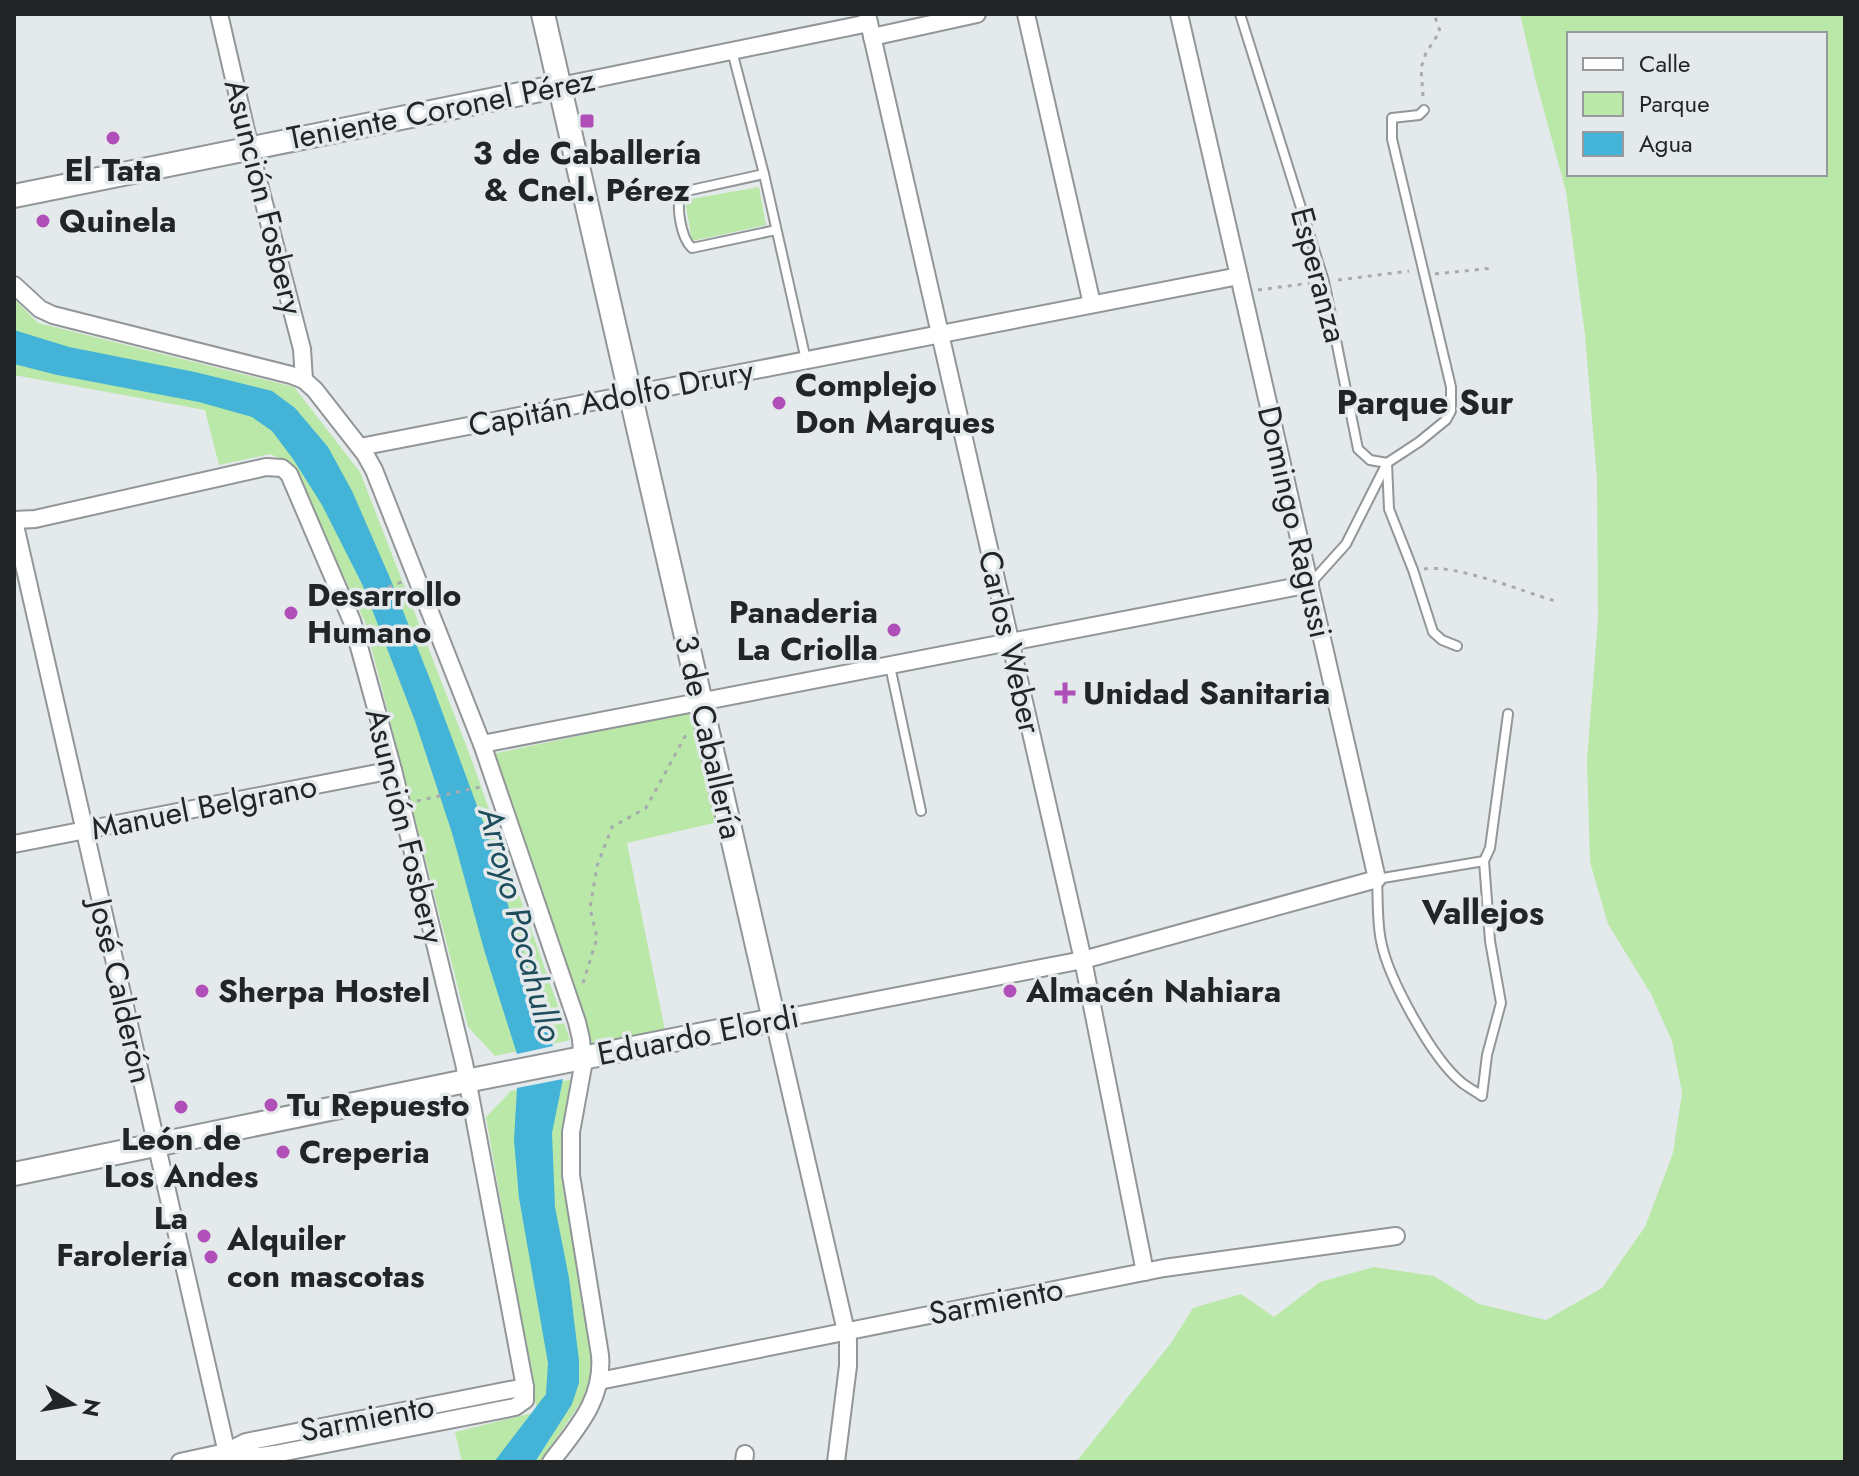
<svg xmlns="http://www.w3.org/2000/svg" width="1859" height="1476" font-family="Jost,sans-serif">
<rect width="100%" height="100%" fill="#e4e9ec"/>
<!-- green -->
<g fill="#bae8a8" fill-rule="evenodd">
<path d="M1520 14H1845V1462H1076L1171 1343 1193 1308 1241 1294 1274 1317 1320 1282 1374 1267 1434 1276 1479 1304 1546 1320 1602 1288 1645 1227 1673 1153 1682 1093 1672 1041 1651 994 1608 924 1590 862 1587 760 1598 619 1597 478 1585 335 1566 191 1535 78ZM1825 34V174H1569V34Z"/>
<path d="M759 187 766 225 692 241 685 200Z"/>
<path d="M14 299 38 323 294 387 360 472 471 758 570 1040 495 1056 468 1027 365 622 291 463 270 454 219 465 205 410 14 375Z"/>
<path d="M692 712 718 822 627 843 665 1030 590 1046 492 754Z"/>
<path d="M574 1079 565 1150 592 1363 586 1395 540 1462H462L455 1432 537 1412 486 1117 511 1091Z"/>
</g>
<!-- water -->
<g fill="#43b3d8">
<path d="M14 330 69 347 195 372 272 391 295 408 328 447 352 491 390 578 433 687 486 830 513 922 553 1046 517 1054 485 953 452 833 415 721 363 586 322 505 293 459 272 431 252 417 199 402 57 375 14 364Z"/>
<path d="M563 1079 552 1133 555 1207 569 1278 579 1361V1383L572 1404 535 1462H494L546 1394 548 1363 519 1198 514 1140 517 1088Z"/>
</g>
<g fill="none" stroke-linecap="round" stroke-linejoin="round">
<defs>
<g id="lane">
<path d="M1240 14 1324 281 1358 449 1370 460 1387 463 1389 509 1413 570 1433 632 1442 640 1457 646"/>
<path d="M732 51 764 174 806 360"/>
<path d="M764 174 682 192C675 205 681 238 692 248L776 230"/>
<path d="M1310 584 1346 544 1387 463 1419 442 1446 420 1451 411V387L1392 139V118L1419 115 1424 110"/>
<path d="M890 666 921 811"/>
<path d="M1484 861 1490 941 1501 1003 1487 1055 1482 1096C1475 1091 1467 1087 1461 1082 1432 1058 1388 978 1381 941 1377 922 1378 899 1377 879L1484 861 1490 848 1508 714"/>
</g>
<g id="street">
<path d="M219 14 253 161 302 349 304 380"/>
<path d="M867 14 1083 960 1145 1272"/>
<path d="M1026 14 1092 304"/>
<path d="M872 37 977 14"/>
<path d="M560 86 869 23"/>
<path d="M14 285 40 309 53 315 291 375 304 380 315 390 365 454 374 470 482 744 577 1022 581 1039 583 1066 571 1132V1175L600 1355C604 1400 576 1429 551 1462"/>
<path d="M360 447 1239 276"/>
<path d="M14 520 35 519 266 467 282 468 289 474 352 621 393 770 464 1063 525 1387V1400L515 1407 275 1454 261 1456 226 1452 180 1462"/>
<path d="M14 521 229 1462"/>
<path d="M482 744 1310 584"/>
<path d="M14 844 393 770"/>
<path d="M599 1381 1164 1268 1396 1236"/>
<path d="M228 1451 246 1442 525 1387"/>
<path d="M744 1462 745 1454"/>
<path d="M836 1462 848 1366V1340L774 1020 1083 960 1377 879 1179 14"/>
</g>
<g id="secondary">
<path d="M14 196 560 86"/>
<path d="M14 1174 466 1081 774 1020 543 14"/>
</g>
</defs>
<!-- lane casing -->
<use href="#lane" stroke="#929699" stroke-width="12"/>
<!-- street casing -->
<use href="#street" stroke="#929699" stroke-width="20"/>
<!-- secondary casing -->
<use href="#secondary" stroke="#929699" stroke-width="26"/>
<!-- path -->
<g stroke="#a7abad" stroke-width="3" stroke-dasharray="4 6" stroke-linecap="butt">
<path d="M1423 96 1421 68 1426 53 1440 31 1434 14"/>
<path d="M1435 274 1493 268"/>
<path d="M1338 280 1409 271"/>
<path d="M1258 290 1310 283"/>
<path d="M1424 569C1455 564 1522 591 1555 601"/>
<path d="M360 597 402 582"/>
<path d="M417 801 480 787"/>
<path d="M583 983 597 938 590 908 597 866 612 827 646 808 688 731"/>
</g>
<!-- lane -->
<use href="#lane" stroke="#fff" stroke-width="8"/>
<!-- street -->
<use href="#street" stroke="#fff" stroke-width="16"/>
<!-- secondary -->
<use href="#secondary" stroke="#fff" stroke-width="22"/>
</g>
<!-- markers -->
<g fill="#af4fb7" stroke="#e4e9ec" stroke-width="3">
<rect x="579" y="113" width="16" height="16" rx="4"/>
<circle cx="113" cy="138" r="8"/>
<circle cx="43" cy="221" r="8"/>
<circle cx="779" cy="403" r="8"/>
<circle cx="291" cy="613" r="8"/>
<circle cx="894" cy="630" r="8"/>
<path d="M1061 681h8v8h8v8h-8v8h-8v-8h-8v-8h8z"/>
<circle cx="202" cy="991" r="8"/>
<circle cx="1010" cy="991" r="8"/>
<circle cx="271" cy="1105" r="8"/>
<circle cx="181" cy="1107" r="8"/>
<circle cx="283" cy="1152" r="8"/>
<circle cx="204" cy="1236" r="8"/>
<circle cx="211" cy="1257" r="8"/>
</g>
<g text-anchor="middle" stroke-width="7" stroke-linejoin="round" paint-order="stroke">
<!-- street labels -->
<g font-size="32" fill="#222425" stroke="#e4e9ec">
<text transform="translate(441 109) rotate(-11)" y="11">Teniente Coronel Pérez</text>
<text transform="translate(264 197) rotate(76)" y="11">Asunción Fosbery</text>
<text transform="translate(1319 275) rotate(75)" y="11">Esperanza</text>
<text transform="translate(611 398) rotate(-11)" y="11">Capitán Adolfo Drury</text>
<text transform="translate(1295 522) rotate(77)" y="11">Domingo Ragussi</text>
<text transform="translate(1010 642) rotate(77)" y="11">Carlos Weber</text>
<text transform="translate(709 737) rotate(77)" y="11">3 de Caballería</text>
<text transform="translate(204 807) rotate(-11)" y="11">Manuel Belgrano</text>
<text transform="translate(405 826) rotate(76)" y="11">Asunción Fosbery</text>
<text transform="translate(121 991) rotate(77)" y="11">José Calderón</text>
<text transform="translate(698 1035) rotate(-11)" y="11">Eduardo Elordi</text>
<text transform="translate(996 1301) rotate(-11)" y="11">Sarmiento</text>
<text transform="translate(367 1418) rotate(-11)" y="11">Sarmiento</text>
</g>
<!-- poi labels -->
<g font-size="32" font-weight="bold" fill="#222425" stroke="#e4e9ec" text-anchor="start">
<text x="587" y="164" text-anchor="middle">3 de Caballería<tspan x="587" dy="37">&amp; Cnel. Pérez</tspan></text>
<text x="113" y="181" text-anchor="middle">El Tata</text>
<text x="59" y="232">Quinela</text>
<text x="795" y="396">Complejo<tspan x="795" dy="37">Don Marques</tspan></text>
<text x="307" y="606">Desarrollo<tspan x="307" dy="37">Humano</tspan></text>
<text x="878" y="623" text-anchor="end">Panaderia<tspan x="878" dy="37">La Criolla</tspan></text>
<text x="1083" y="704">Unidad Sanitaria</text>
<text x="218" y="1002">Sherpa Hostel</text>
<text x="1026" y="1002">Almacén Nahiara</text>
<text x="287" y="1116">Tu Repuesto</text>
<text x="181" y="1150" text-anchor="middle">León de<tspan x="181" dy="37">Los Andes</tspan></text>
<text x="299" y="1163">Creperia</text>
<text x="188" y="1229" text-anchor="end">La<tspan x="188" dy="37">Farolería</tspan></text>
<text x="227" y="1250">Alquiler<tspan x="227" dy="37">con mascotas</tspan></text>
</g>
<!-- neighbourhood labels -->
<g font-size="34" font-weight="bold" fill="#222425" stroke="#e4e9ec">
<text x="1425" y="414">Parque Sur</text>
<text x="1483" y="924">Vallejos</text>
</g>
<!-- water labels -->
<g font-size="34" font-style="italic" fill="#1e4d5c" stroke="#e4e9ec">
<text transform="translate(521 924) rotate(75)" y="12">Arroyo Pocahullo</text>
</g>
</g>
<!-- border -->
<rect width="1859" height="1476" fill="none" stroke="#222425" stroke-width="32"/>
<!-- legend -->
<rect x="1567" y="32" width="260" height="144" fill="#e4e9ec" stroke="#969a9c" stroke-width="2"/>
<rect x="1583" y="58" width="40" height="12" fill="#ffffff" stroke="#969a9c" stroke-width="2"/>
<text x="1639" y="72" font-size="24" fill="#222425">Calle</text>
<rect x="1583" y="92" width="40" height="24" fill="#bae8a8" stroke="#969a9c" stroke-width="2"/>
<text x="1639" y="112" font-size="24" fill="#222425">Parque</text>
<rect x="1583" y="132" width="40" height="24" fill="#43b3d8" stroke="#969a9c" stroke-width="2"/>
<text x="1639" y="152" font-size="24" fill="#222425">Agua</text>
<!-- north arrow -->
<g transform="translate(72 1404) rotate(101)" stroke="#e4e9ec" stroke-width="6" paint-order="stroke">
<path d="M0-6L14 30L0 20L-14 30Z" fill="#222425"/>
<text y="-12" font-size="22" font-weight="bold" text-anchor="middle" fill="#222425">N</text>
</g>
</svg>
